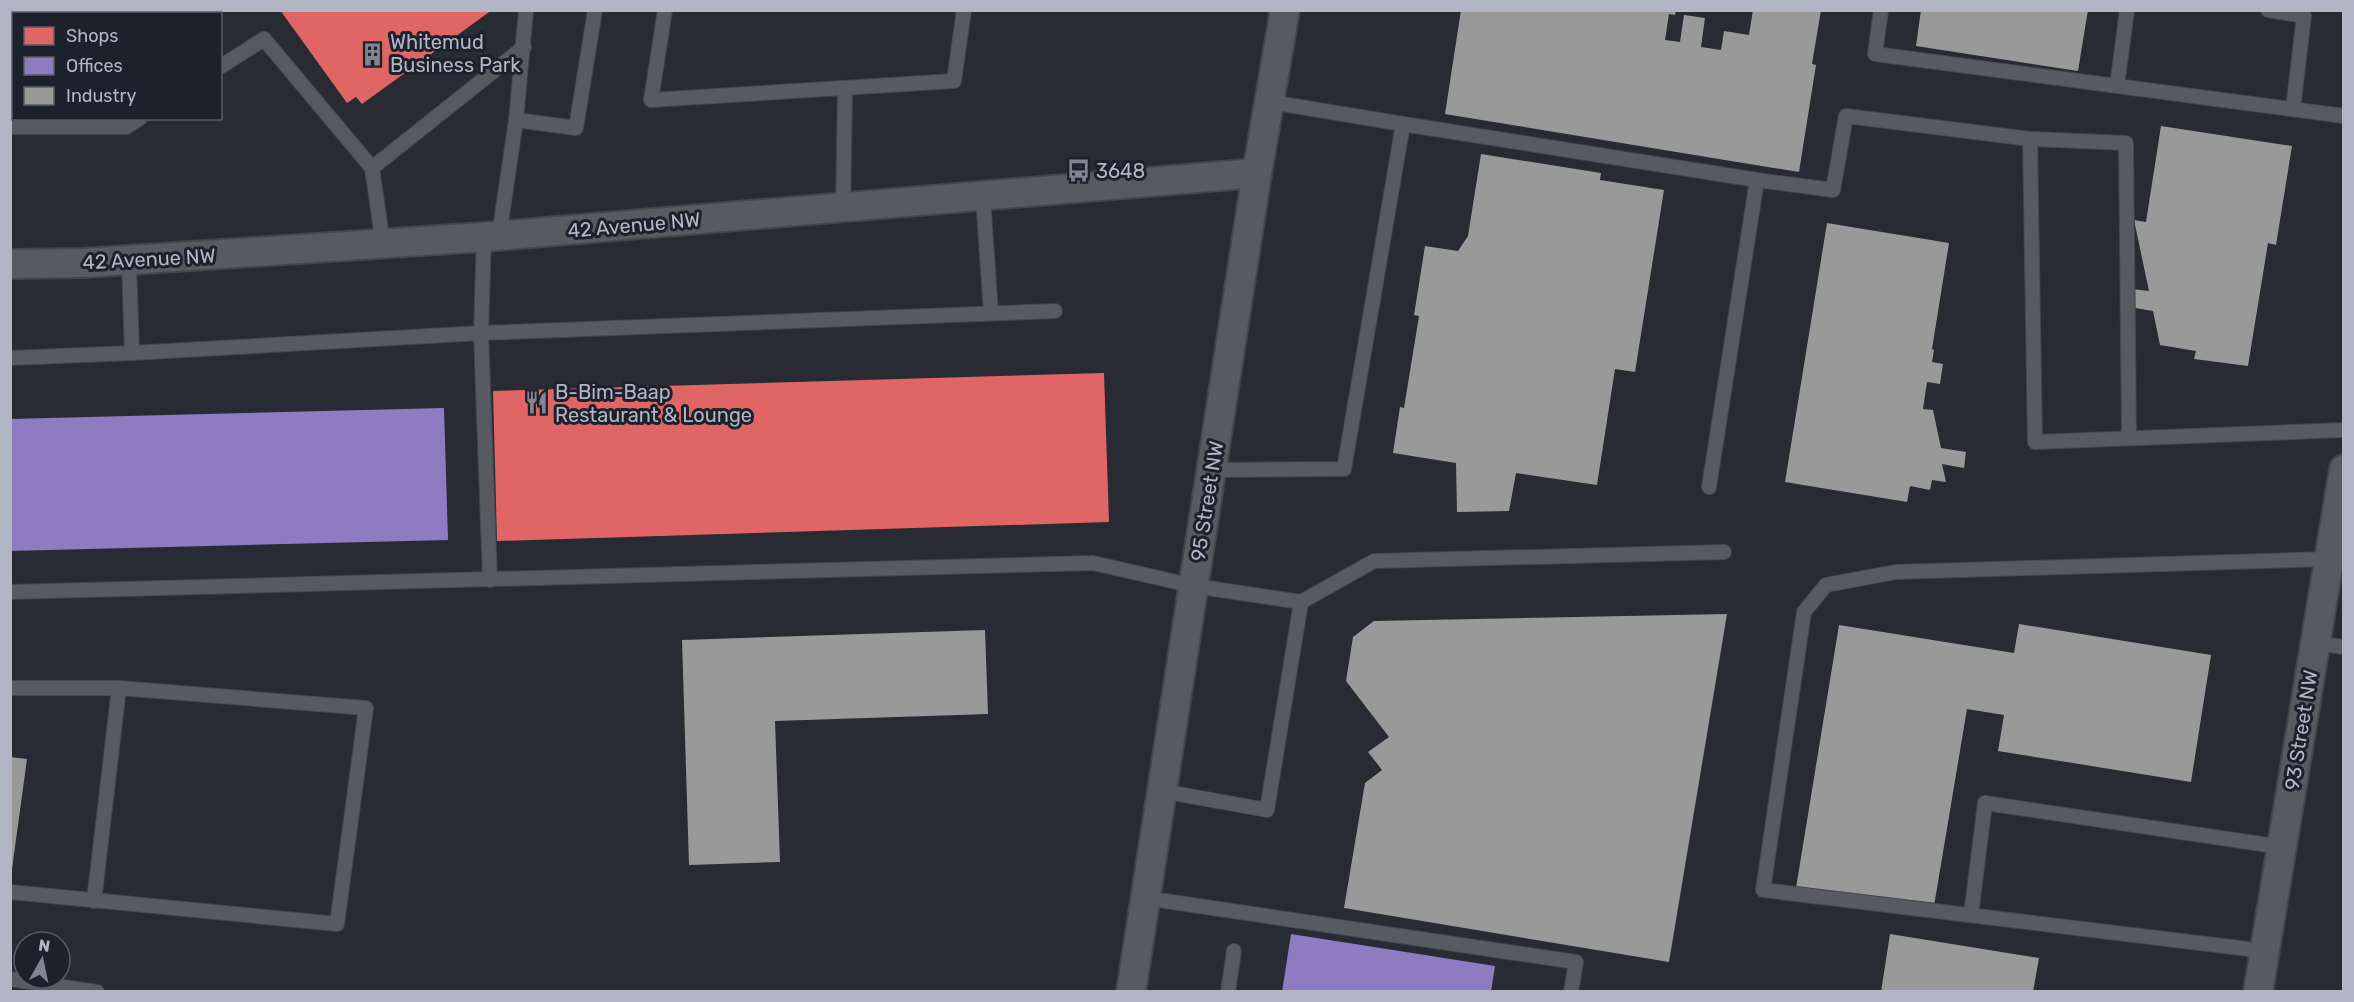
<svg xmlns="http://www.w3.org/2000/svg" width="2354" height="1002" font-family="Rubik,sans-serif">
<rect width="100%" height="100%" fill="#282b33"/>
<!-- shops -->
<g fill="#e06666">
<path d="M75 10H209L204 14H77Z"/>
<path d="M280 10H492L362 104 356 97 347 103Z"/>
<path d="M1104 373 1109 522 497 541 493 391Z"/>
</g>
<!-- offices -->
<g fill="#8e7cc3">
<path d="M444 408 448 540 10 551V419Z"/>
<path d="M1291 934 1495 966 1491 992H1282Z"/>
</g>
<!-- industry -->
<g fill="#999">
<path d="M1461 10H1676L1675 15 1669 14 1665 40 1680 42 1684 15 1705 18 1701 47 1721 50 1724 31 1749 35 1753 10H1821L1812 64 1816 65 1799 172 1445 114Z"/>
<path d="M1921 10H2088L2078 71 1916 46Z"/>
<path d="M2161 126 2292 146 2276 245 2268 243 2248 366 2194 359 2196 351 2160 345 2153 311 2129 307 2132 289 2149 291 2134 220 2146 222Z"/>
<path d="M1481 154 1601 173 1600 180 1664 190 1635 372 1615 369 1597 485 1516 473 1509 511 1457 512 1456 463 1393 453 1400 407 1404 408 1419 316 1414 315 1425 246 1458 251 1468 236Z"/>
<path d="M1827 223 1949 243 1932 349 1934 350 1932 362 1943 364 1940 384 1927 382 1923 409 1933 410 1941 448 1966 452 1964 468 1942 464 1946 482 1932 480 1930 490 1910 486 1907 502 1785 482Z"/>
<path d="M1727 614 1669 962 1344 908 1365 783 1382 770 1368 752 1389 737 1346 681 1353 637 1374 621Z"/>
<path d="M2019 624 2211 655 2191 782 1998 751 2004 715 1967 709 1934 906 1796 888 1839 625 2014 653Z"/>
<path d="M985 630 988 714 775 721 780 862 689 865 682 640Z"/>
<path d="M10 757 27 759 12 869H10Z"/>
<path d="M1890 934 2039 958 2033 992H1881Z"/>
</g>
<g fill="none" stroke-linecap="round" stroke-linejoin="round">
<defs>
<g id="service">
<path d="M39 10 42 14"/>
<path d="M665 10 651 100 954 81 964 10"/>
<path d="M1881 10 1875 54 2344 116"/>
<path d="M2268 10 2304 16 2293 109"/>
<path d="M220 67 264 39 372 168 383 244"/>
<path d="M2117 86 2127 10"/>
<path d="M121 120 126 127 140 118"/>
<path d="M516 120 576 128 595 10"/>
<path d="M1403 124 1757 180 1709 487"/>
<path d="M10 127H126"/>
<path d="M2030 139 2126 143 2129 438"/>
<path d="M372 168 524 47"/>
<path d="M1757 180 1833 190 1846 116 2030 139 2035 442 2344 430"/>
<path d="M983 198 991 313"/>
<path d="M843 209 845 90"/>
<path d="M499 236 516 120 526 10"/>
<path d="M484 237 481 333 490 580"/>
<path d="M132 353 481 333 1055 311"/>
<path d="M10 358 132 353 129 260"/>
<path d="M1212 470 1344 469 1403 124 1270 102"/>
<path d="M10 592 1093 563 1194 586 1301 602 1374 561 1724 552"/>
<path d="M2315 643 2344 647"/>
<path d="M10 688H119L366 708 337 924 10 892"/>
<path d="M1162 791 1267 810 1301 602"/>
<path d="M1145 898 1576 962 1571 992"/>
<path d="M94 901 119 688"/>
<path d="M1971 915 1985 803 2282 847"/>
<path d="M2265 951 1763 890 1804 612 1826 585 1896 572 2329 559"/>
<path d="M10 979 97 992"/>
<path d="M1228 992 1234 951"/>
</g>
<g id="minor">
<path d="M10 264 83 263 484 237 1257 173"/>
<path d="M1131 992 1257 173 1285 10"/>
<path d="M2258 992 2344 469"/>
</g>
</defs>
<!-- service casing -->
<use href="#service" stroke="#44464c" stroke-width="16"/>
<!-- minor casing -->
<use href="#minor" stroke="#44464c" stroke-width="32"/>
<!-- service -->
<use href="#service" stroke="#585a61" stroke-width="14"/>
<!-- minor -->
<use href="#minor" stroke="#585a61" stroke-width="28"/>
</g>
<!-- icons -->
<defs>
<symbol id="building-bare" viewBox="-9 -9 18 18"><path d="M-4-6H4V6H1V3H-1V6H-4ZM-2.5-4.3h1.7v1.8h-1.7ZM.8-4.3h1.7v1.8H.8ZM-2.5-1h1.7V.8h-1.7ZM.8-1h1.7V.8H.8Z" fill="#828591" stroke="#1d212c" stroke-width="2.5" paint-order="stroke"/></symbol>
<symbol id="bus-bare" viewBox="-9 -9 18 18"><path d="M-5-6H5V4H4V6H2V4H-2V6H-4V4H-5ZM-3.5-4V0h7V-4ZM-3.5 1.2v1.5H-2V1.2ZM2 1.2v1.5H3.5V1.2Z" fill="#828591" stroke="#1d212c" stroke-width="2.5" paint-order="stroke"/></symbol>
<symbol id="restaurant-bare" viewBox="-9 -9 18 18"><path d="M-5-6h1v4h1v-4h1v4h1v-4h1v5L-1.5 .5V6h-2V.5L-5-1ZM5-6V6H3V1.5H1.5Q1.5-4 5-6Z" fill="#828591" stroke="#1d212c" stroke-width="2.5" paint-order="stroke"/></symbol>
</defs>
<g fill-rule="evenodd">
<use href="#building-bare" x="356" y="38" width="33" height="33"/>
<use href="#bus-bare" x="1062" y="154" width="33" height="33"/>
<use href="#restaurant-bare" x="520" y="386" width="33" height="33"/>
</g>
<g text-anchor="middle" stroke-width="6" stroke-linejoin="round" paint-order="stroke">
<!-- poi labels -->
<g font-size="20" fill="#b2b6c4" stroke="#1d212c" text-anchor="start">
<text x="390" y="49">Whitemud<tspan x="390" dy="23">Business Park</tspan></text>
<text x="1096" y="178">3648</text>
<text x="555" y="399">B-Bim-Baap<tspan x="555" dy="23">Restaurant &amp; Lounge</tspan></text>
</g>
<!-- street labels -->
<g font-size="20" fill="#b2b6c4" stroke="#1d212c">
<text transform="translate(634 225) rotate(-5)" y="7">42 Avenue NW</text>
<text transform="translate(149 259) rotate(-3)" y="7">42 Avenue NW</text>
<text transform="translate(1207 501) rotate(-81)" y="7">95 Street NW</text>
<text transform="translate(2301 730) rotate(-81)" y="7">93 Street NW</text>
</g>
</g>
<!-- border -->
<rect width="2354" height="1002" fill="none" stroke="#b2b6c4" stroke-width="24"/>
<!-- legend -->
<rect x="12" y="12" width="210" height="108" fill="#1d212c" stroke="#595d69" stroke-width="1.5"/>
<rect x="24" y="27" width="30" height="18" fill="#e06666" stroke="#595d69" stroke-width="1.5"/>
<text x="66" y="42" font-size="18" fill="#b2b6c4">Shops</text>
<rect x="24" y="57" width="30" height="18" fill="#8e7cc3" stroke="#595d69" stroke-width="1.5"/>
<text x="66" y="72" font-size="18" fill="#b2b6c4">Offices</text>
<rect x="24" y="87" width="30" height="18" fill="#999999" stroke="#595d69" stroke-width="1.5"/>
<text x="66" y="102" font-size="18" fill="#b2b6c4">Industry</text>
<!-- north arrow -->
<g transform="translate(42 960) rotate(9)"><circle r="28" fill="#1d212c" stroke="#595d69" stroke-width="1.5"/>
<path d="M0-4.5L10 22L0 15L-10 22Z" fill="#828591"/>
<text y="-9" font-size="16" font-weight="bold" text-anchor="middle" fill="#b2b6c4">N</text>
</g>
</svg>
